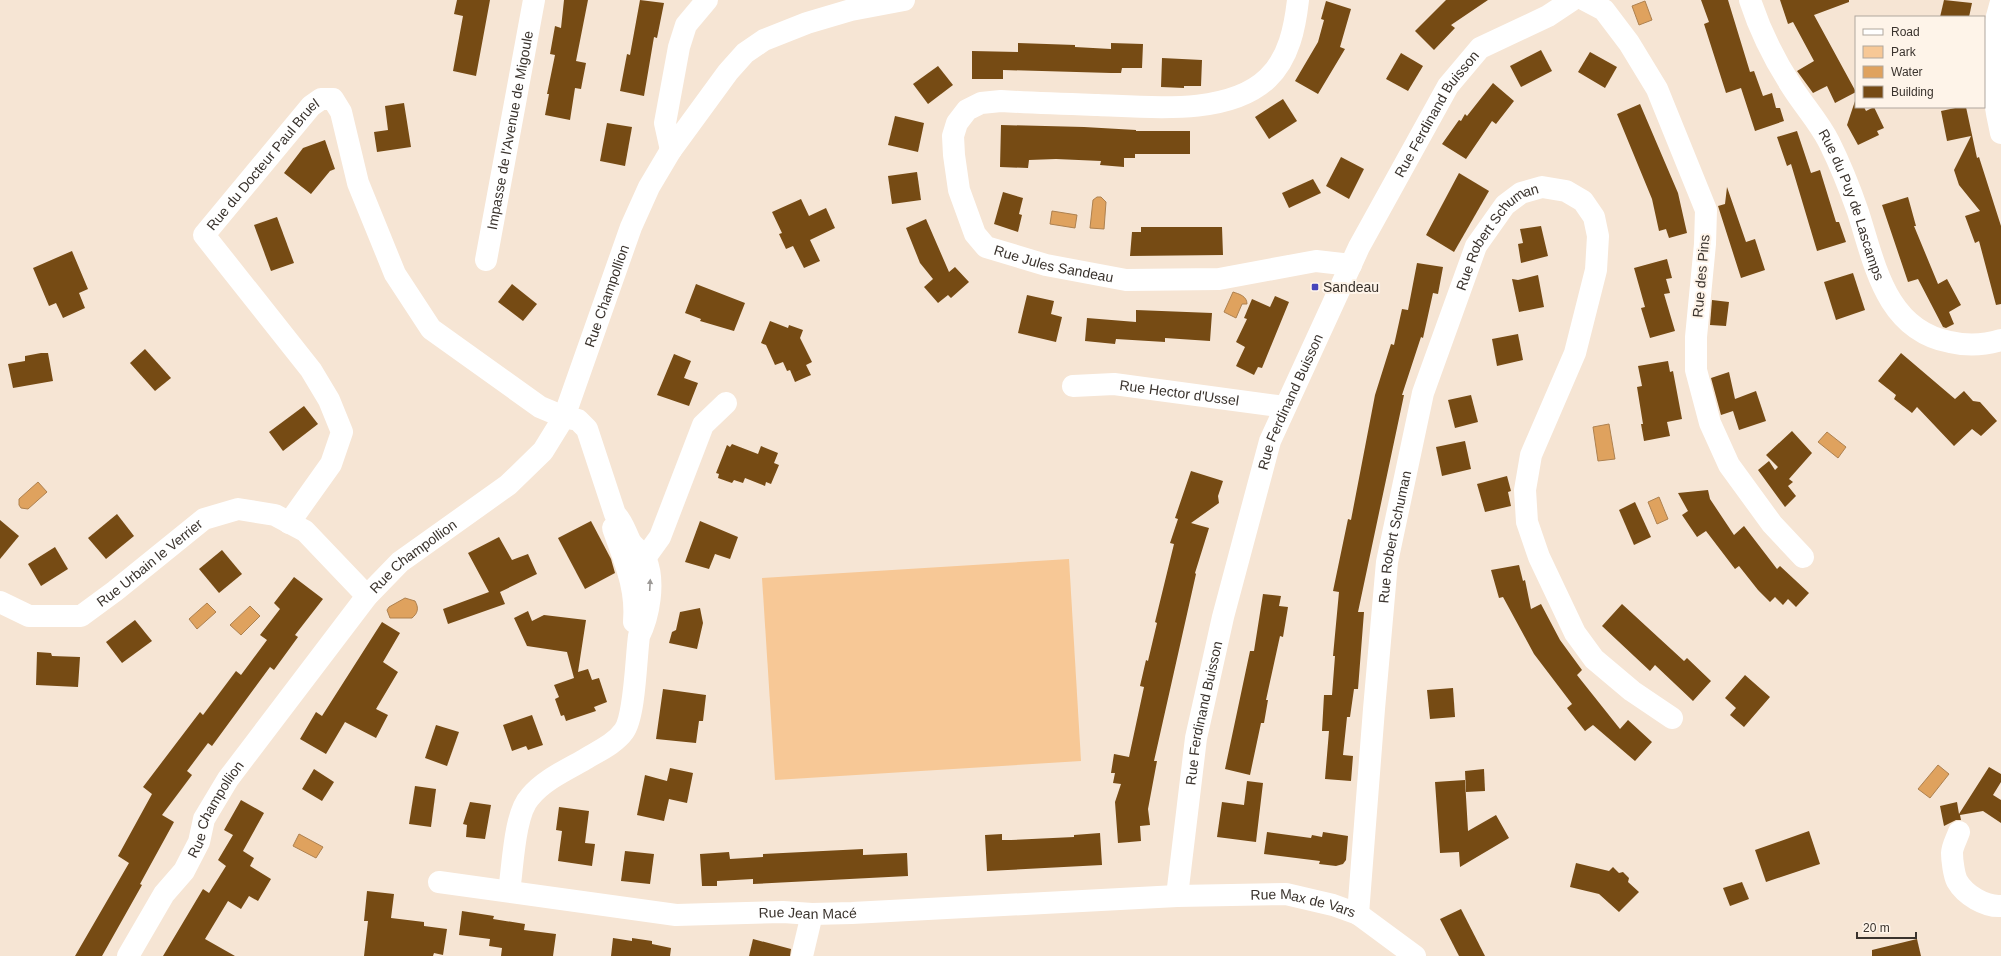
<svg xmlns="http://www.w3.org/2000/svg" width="2001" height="956" font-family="Arial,sans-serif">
<rect width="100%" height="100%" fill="#f6e5d4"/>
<!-- green -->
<path fill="#f7c896" d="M1069 559 1081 761 775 780 762 578Z"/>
<!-- water -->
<g fill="#dfa25e" stroke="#ae814f">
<path d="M1645 1 1652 20 1639 25 1632 6Z"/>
<path d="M1097 197H1101L1106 202 1104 229 1090 228 1093 200Z"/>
<path d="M1052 211 1077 215 1075 228 1050 224Z"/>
<path d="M1233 292C1239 294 1247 296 1247 304H1242L1236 318 1224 312Z"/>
<path d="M1609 424 1615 459 1598 461 1593 427Z"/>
<path d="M1827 432 1846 447 1838 458 1818 442Z"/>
<path d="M38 482 47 492 28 509 21 508 19 505V499Z"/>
<path d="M1659 497 1668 519 1657 524 1648 502Z"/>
<path d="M405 598 415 601C419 608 418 613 412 618H390L387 610 389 607Z"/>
<path d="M207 603 216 612 197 629 189 619Z"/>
<path d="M250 606 260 616 241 635 230 625Z"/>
<path d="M1938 765 1949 774 1930 798 1918 789Z"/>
<path d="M299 834 323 847 316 858 293 846Z"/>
</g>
<!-- building -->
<g fill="#764b14">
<path d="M457 0H490L476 76 453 71 463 16 454 14Z"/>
<path d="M564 0H588L576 61 586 63 581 89 575 88 570 120 545 115 549 94H547L555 55 550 54 555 26 561 28Z"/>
<path d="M640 0 664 3 657 38 654 37 644 96 620 91 627 54 630 55Z"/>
<path d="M1446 0H1488L1451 25 1455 28 1434 50 1415 31Z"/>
<path d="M1701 0H1728L1750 72 1754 71 1763 96 1772 93 1776 108H1780L1784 121 1755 131 1741 88 1726 93 1704 24 1709 22Z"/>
<path d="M1780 0H1849V2L1814 15 1856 92 1835 103 1827 86 1813 93 1797 71 1814 61 1793 22 1788 24Z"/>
<path d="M1944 0 1972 3 1969 17H1940Z"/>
<path d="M1326 1 1351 9 1340 47 1345 49 1318 94 1295 81 1318 42 1324 20 1321 19Z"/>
<path d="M1018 43 1075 45V47L1111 49V43L1143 44 1142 68H1122L1121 73H1111L1003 70V79H972V51L1018 52Z"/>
<path d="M1541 50 1552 71 1521 87 1510 66Z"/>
<path d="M1590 52 1617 67 1605 88 1578 72Z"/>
<path d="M1401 53 1423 66 1408 91 1386 79Z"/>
<path d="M1162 58 1202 60 1201 86H1184V88L1161 87Z"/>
<path d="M938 66 953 85 928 104 913 84Z"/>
<path d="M1493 83 1514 101 1496 124 1492 121 1466 159 1442 144 1459 120 1461 121 1465 114 1467 116Z"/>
<path d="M1856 98V107H1864L1866 111 1874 107 1884 128 1877 131 1879 135 1858 145 1847 125Z"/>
<path d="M1283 99 1297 121 1269 139 1255 117Z"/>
<path d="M404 103 411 147 377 152 374 132 388 130 385 106Z"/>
<path d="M1640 104 1678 193 1687 233 1669 238 1666 229 1659 231 1652 199 1617 114Z"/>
<path d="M1960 107H1966L1977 158 1979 157 2001 226V304L1996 305 1979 241 1975 243 1965 216 1980 211 1959 185 1954 170 1971 136 1947 141 1941 111Z"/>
<path d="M895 116 924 123 918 152 888 145Z"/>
<path d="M607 123 632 127 625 166 600 161Z"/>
<path d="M1001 125 1084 127 1136 130V131H1190V154H1135V158H1124V167L1100 165 1101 161 1056 159 1029 160 1028 168 1000 167Z"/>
<path d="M1797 131 1811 173 1820 170 1836 222H1839L1846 242 1817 251 1791 164 1787 166 1777 137Z"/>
<path d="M325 140 335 169 330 171 311 194 284 173 303 148Z"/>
<path d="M1341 157 1364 169 1349 199 1326 186Z"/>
<path d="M917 172 921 200 892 204 888 176Z"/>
<path d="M1459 173 1489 191 1454 252 1426 235Z"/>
<path d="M1313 179 1321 193 1289 208 1282 193Z"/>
<path d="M1727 187 1746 242 1755 239 1765 270 1741 278 1718 206 1725 204Z"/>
<path d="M1003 192 1023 198 1019 214 1022 215 1018 232 994 224Z"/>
<path d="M1908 197 1916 226H1914L1938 284 1947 279 1961 305 1949 312 1954 324 1946 328 1943 327 1918 279 1908 282 1882 205Z"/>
<path d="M801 199 809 216 826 208 835 228 810 240 820 261 804 268 793 246 786 249 779 234 782 233 772 212Z"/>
<path d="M277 217 294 263 271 271 254 225Z"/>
<path d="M926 219 949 272 955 267 969 282 951 298 948 295 938 303 924 287 933 279 920 263 906 228Z"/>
<path d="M1541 226 1548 256 1521 263 1518 244 1523 243 1520 229Z"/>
<path d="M1141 227H1222L1223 255 1130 256 1132 232H1141Z"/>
<path d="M72 251 88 289 79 293 85 308 63 318 56 303 49 306 33 268Z"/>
<path d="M1667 259 1672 278 1666 279 1670 293 1664 294 1675 331 1650 338 1641 308 1645 307 1634 268Z"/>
<path d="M1417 263 1443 267 1438 294 1433 293 1423 338 1421 337 1402 395H1404L1358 612H1364L1358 689H1354L1350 717H1347L1343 755 1353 756 1351 781 1325 779 1329 731H1322L1324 695H1332L1335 656H1333L1339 592 1333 591 1348 519 1351 520 1375 395 1391 344 1394 345 1402 309 1408 310Z"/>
<path d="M1853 273 1865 310 1836 320 1824 282Z"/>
<path d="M1538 275 1544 307 1519 312 1512 279 1518 280Z"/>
<path d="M512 284 537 304 523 321 498 302Z"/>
<path d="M696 284 745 303 734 331 700 321 701 319 685 313Z"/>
<path d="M1027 295 1054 301 1051 314 1062 317 1056 342 1018 333Z"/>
<path d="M1275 296 1289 302 1262 368 1258 367 1254 375 1236 366 1245 347 1236 342 1247 319 1244 318 1252 299 1270 307Z"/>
<path d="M1712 300 1729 302 1726 326 1710 325Z"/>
<path d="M1136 310 1212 313 1210 341 1165 338V342L1116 339 1115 344 1085 341 1087 318 1136 322Z"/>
<path d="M770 321 788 328 789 325 803 330 800 338 812 362 806 365 811 375 795 382 790 370 787 371 783 362 775 365 766 345 761 343Z"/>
<path d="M1518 334 1523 360 1497 366 1492 339Z"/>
<path d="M145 349 171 378 155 391 130 363Z"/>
<path d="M41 353H48L53 381 13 388 8 364 25 361V356Z"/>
<path d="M1901 353 1955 399 1964 391 1973 401 1980 402 1997 421 1981 436 1972 429 1954 446 1917 407 1912 413 1894 399 1896 395 1878 381Z"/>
<path d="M674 354 691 361 684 378 698 383 689 406 657 395Z"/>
<path d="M1668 361 1670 372 1673 371 1682 419 1667 422 1670 436 1644 441 1641 424H1643L1637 387 1642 386 1638 366Z"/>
<path d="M1729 372 1735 399 1756 391 1766 421 1739 430 1733 411 1721 415 1711 378Z"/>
<path d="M1471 395 1478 422 1455 428 1448 400Z"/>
<path d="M304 406 318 424 283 451 269 432Z"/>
<path d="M1792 431 1812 453 1789 479 1793 482 1788 486 1796 496 1785 507 1758 470 1769 461 1775 470 1778 467 1766 455Z"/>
<path d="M1465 441 1471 469 1442 476 1436 447Z"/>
<path d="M732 444 758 454 761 446 778 453 774 463 779 465 771 484 766 482 765 486 745 478 743 483 734 480 732 483 718 478 719 474 716 473 727 445 730 447Z"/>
<path d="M1191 471 1223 481 1218 496 1219 503 1191 523 1209 528 1195 573 1196 574 1154 761H1157L1148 809 1150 825 1140 826 1141 841 1118 843 1115 802 1121 784 1113 783 1115 773H1111L1114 754 1129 757 1144 687 1140 686 1146 660 1148 661 1157 623 1155 622 1174 544 1170 543 1178 519 1175 518Z"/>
<path d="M1507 476 1511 491 1508 492 1511 506 1485 512 1477 484Z"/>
<path d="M1708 490 1710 499 1734 535 1744 526 1777 569 1780 566 1809 593 1796 607 1788 599 1783 605 1775 597 1770 602 1758 590 1739 566 1735 569 1706 531 1697 537 1682 515 1688 511 1678 493Z"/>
<path d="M1635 502 1651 537 1634 545 1619 510Z"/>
<path d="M117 514 134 536 106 559 88 538Z"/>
<path d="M0 520 19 536 0 559Z"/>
<path d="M591 521 611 559 615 573 585 589 558 538Z"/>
<path d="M700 521 738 537 730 559 715 554 709 569 685 562Z"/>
<path d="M499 537 512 560 528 554 537 574 500 592 505 604 448 624 443 609 489 592 468 553Z"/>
<path d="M55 547 68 569 41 586 28 564Z"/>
<path d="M222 550 242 574 219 593 199 569Z"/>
<path d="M1519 565 1523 581 1525 580 1531 609 1541 604 1560 640 1582 670 1577 675 1620 729 1628 720 1652 742 1635 761 1593 725 1585 731 1567 708 1572 704 1534 654 1503 597 1499 598 1491 570Z"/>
<path d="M294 577 323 599 295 635 298 637 274 670 270 667 212 746 208 743 187 771 192 775 162 815 174 822 140 884 142 885 102 956H75L129 863 118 856 152 794 143 787 200 712 203 715 236 671 241 675 267 640 260 635 280 609 274 603Z"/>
<path d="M1263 594 1281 596 1279 606 1288 607 1283 637 1280 636 1266 700H1268L1264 723H1261L1250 775 1225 769 1250 651H1254Z"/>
<path d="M1622 604 1684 661 1687 658 1711 681 1693 701 1655 665 1650 671 1602 626Z"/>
<path d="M700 608 703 623 697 649 669 643 672 632 676 630 680 612Z"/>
<path d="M528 611 532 621 544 615 586 620 578 672 588 669 592 680 599 678 607 702 594 707 596 711 566 721 564 715 561 716 555 699 559 697 554 685 574 678 567 652 527 646 514 618Z"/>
<path d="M135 620 152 641 122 663 106 642Z"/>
<path d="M382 622 400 633 383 662 398 672 376 709 388 715 376 738 345 722 326 754 300 739 316 712 322 716Z"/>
<path d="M37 652 51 653 52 656 80 657 78 687 36 685Z"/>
<path d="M1745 675 1770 697 1744 727 1730 715 1736 708 1725 698Z"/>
<path d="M1453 688 1455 717 1430 719 1427 690Z"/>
<path d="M663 689 706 695 703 721H699L696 743 656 739Z"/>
<path d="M532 715 543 745 528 750 526 746 512 751 503 725Z"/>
<path d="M436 725 459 732 447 766 425 758Z"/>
<path d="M1989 767 2001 774V782L1993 795 2001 800V823L1983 811 1960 815 1961 820H1956L1944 826 1940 806 1957 802 1959 814Z"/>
<path d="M670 768 693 773 687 803 669 799 664 821 637 815 645 775 667 781Z"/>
<path d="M314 769 334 782 322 801 302 789Z"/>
<path d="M1484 769 1485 791 1466 792 1465 771Z"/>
<path d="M1465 780 1468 831 1496 815 1509 838 1460 867 1459 852 1440 853 1435 782Z"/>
<path d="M1247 781 1263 783 1256 842 1217 837 1222 802 1244 805Z"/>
<path d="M415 786 436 789 431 827 409 824Z"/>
<path d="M241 800 264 813 243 851 254 858 250 866 271 879 258 901 249 896 241 909 228 901 205 939 235 956H163L203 889 209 893 226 866 218 860 233 835 224 830Z"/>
<path d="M470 802 491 805 485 839 466 837 467 825 463 824Z"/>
<path d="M559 807 589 811 585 843 595 844 592 866 558 861 562 831 556 830Z"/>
<path d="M1809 831 1820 864 1766 882 1755 850Z"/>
<path d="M1267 832 1311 838 1312 835 1322 837 1323 832 1348 836 1346 860 1343 864 1336 866 1319 864 1320 861 1264 854Z"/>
<path d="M1100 833 1102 865 987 871 985 835 1002 834V840H1011L1074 837V835Z"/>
<path d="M863 849V855L907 853 908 876 753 884V879L717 881V886H702L700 854 729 852 730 859 763 857V854Z"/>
<path d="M625 851 654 854 650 884 621 881Z"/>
<path d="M1576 863 1609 871 1613 867 1619 873 1623 872 1629 878 1628 882 1639 892 1619 912 1599 894 1570 887Z"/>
<path d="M1742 882 1749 899 1730 906 1723 888Z"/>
<path d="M367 891 394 894 391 918 424 922V926L447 929 443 955 434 953 433 956H364L368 921H364Z"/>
<path d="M1461 909 1485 956H1459L1440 919Z"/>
<path d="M462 911 494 916 493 919 525 924 524 930 556 934 553 956H501L502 948 489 946 490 939 459 935Z"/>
<path d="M613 938 632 941V938L652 941V944L671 948 670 956H611Z"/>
<path d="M753 939 791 949 790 956H749Z"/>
<path d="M1917 939 1921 956H1872V950Z"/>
</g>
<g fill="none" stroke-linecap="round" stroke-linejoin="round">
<!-- minor -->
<g stroke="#fff" stroke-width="22">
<path id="s1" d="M1298 0C1295 27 1289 58 1268 78 1229 116 1149 107 1098 105 1066 104 1033 103 1001 101L981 103 967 110 957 123 953 136 954 155 959 190 975 234 986 247 1046 265 1126 280 1219 279 1316 261 1351 265"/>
<path d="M1585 0 1604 10 1629 43 1657 89 1706 210 1705 244 1696 337V370L1710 423 1729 465 1772 524 1803 557"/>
<path id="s2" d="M1750 0C1760 31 1774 59 1792 87 1804 106 1819 122 1829 142 1840 164 1850 189 1858 212 1875 265 1886 330 1950 342 1967 346 1985 345 2001 340"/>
<path d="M2001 2C1987 45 1991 89 2001 133"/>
<path d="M671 150 665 123 679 47 686 25 707 0"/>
<path id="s3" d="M486 260 534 0"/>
<path id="s4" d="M1073 386 1114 384 1285 407"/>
<path id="s5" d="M289 523 331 464 342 432 329 400 311 370 204 235 311 106 321 99H333L341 112 358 183 395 274 431 329 540 407 564 417 578 420 587 429 615 514C623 522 625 531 630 541 634 548 643 552 646 560 655 582 649 616 639 636 636 657 635 716 624 731 614 745 596 752 582 761 564 771 543 781 530 797 514 814 513 867 509 891"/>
<path d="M613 528C624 560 637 587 634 622"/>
<path d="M629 574 637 569 660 537 703 425 726 403"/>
<path id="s6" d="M0 602 29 616H81L115 591 204 519 238 509 275 515 305 531 367 596"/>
<path d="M1959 832C1957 838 1952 847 1952 853 1952 860 1954 875 1957 881 1965 895 1985 907 2001 906"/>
<path id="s7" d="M439 882 676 915 783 912 812 914 852 913 1177 896 1286 894 1333 905 1358 914 1415 956"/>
<path id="s8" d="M1177 896 1196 738 1223 617 1270 441 1359 247 1448 86 1480 48 1548 16 1572 0"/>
<path id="s9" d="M1358 914 1374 709 1387 562 1423 393 1476 246 1505 205 1521 193 1542 187 1566 191 1583 201 1594 217 1598 236 1596 270 1575 353 1531 455 1525 490 1527 522 1539 557 1575 633 1594 659 1632 691 1672 718"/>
<path id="s10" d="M128 956 164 894 184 871 199 842 204 819 228 779 367 596 400 562 508 485 543 451 564 417 631 227 649 187 671 150 728 72 745 53 764 40 807 23 851 10 904 0"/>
<path d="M802 956 812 914"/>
</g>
</g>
<!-- one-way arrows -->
<defs><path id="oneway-solid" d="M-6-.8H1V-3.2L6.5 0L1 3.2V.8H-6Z"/></defs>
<use fill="#9c9996" href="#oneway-solid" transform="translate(650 585) rotate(-87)"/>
<!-- markers -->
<rect fill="#4745bb" stroke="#fef4e9" stroke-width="1.5" x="1311" y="283" width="8" height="8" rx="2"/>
<g text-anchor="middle" stroke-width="4" stroke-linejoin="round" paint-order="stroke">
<!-- street labels -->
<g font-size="14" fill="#3a332d" stroke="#fef4e9">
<text dy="5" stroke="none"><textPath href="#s8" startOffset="833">Rue Ferdinand Buisson</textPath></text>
<text dy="5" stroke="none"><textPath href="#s3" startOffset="132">Impasse de l'Avenue de Migoule</textPath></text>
<text dy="5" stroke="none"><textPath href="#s5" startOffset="440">Rue du Docteur Paul Bruel</textPath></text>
<text dy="5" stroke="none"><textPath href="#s2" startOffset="230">Rue du Puy de Lascamps</textPath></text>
<text dy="5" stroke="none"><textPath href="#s9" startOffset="703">Rue Robert Schuman</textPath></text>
<text dy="5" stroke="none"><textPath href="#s1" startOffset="613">Rue Jules Sandeau</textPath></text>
<text transform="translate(1701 276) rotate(-85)" y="5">Rue des Pins</text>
<text dy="5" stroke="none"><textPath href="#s10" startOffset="832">Rue Champollion</textPath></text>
<text dy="5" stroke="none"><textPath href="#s4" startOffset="107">Rue Hector d'Ussel</textPath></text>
<text dy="5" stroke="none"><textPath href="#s8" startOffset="509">Rue Ferdinand Buisson</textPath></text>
<text dy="5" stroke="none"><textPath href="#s9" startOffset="379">Rue Robert Schuman</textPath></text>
<text dy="5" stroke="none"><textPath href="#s10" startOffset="496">Rue Champollion</textPath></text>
<text dy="5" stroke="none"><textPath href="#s6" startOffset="171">Rue Urbain le Verrier</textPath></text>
<text dy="5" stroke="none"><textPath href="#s8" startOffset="185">Rue Ferdinand Buisson</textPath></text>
<text dy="5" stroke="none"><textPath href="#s10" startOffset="172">Rue Champollion</textPath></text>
<text dy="5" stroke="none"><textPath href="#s7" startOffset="868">Rue Max de Vars</textPath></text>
<text dy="5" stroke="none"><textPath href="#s7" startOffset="371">Rue Jean Macé</textPath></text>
</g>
<!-- poi labels -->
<g font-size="14" fill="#3a332d" stroke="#fef4e9" text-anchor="start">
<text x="1323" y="292">Sandeau</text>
</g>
</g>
<!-- legend -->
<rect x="1855" y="16" width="130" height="92" fill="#fef4e9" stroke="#b0a79e"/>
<rect x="1863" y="29" width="20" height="6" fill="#ffffff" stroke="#b0a79e"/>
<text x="1891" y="36" font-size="12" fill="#3a332d">Road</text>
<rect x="1863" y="46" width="20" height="12" fill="#f7c896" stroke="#b0a79e"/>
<text x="1891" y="56" font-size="12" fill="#3a332d">Park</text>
<rect x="1863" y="66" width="20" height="12" fill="#dfa25e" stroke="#b0a79e"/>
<text x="1891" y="76" font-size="12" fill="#3a332d">Water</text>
<rect x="1863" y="86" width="20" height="12" fill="#764b14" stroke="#b0a79e"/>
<text x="1891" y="96" font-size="12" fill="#3a332d">Building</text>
<!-- scale -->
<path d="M1857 932v6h59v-6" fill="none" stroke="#3a332d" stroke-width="2"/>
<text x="1863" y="932" font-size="12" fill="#3a332d" stroke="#fef4e9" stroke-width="3" paint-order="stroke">20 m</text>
</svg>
